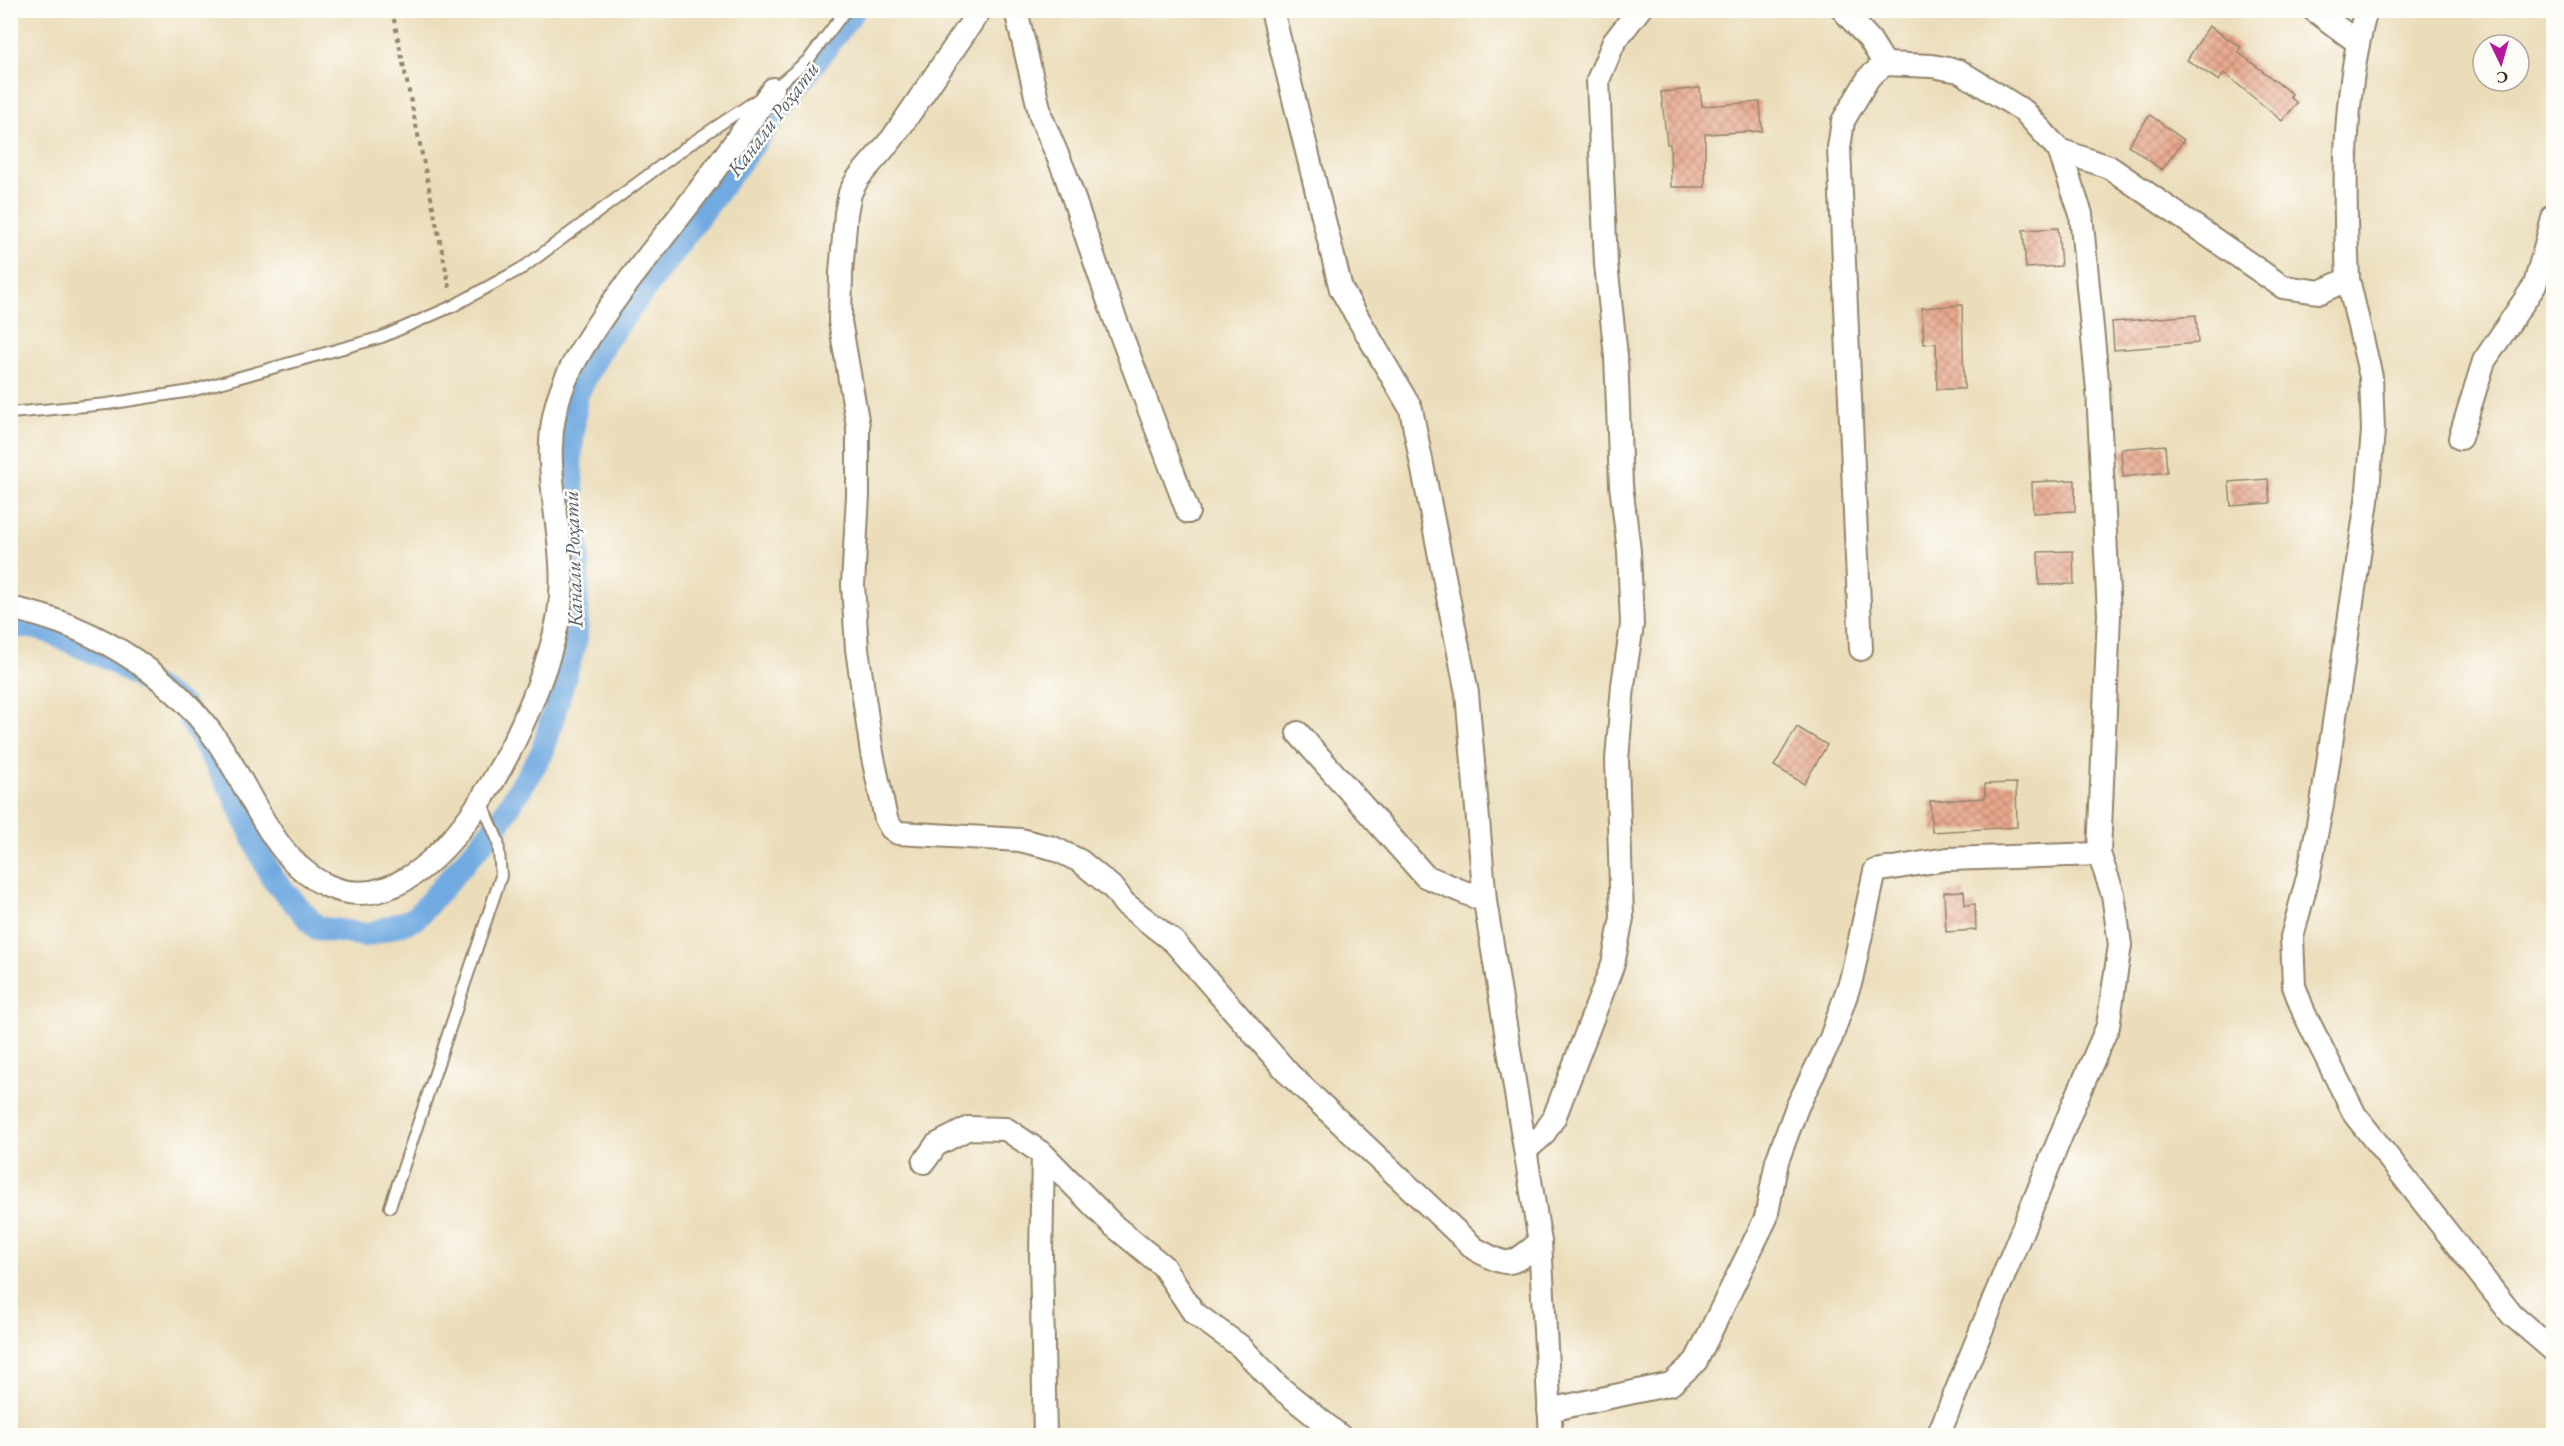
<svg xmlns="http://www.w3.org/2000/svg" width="2564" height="1446" font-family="'EB Garamond',serif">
<defs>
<pattern id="building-cross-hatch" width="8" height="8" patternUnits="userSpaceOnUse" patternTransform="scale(1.5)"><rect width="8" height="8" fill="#e8a88d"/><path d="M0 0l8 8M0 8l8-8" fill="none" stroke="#bd8973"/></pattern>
</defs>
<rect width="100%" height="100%" fill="#fdfcf7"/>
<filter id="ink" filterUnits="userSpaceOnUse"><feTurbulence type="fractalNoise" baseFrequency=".0167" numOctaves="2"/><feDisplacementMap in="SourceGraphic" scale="12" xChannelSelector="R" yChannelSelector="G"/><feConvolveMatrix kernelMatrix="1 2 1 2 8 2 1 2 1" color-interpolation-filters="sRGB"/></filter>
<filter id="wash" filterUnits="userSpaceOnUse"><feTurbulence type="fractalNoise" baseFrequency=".008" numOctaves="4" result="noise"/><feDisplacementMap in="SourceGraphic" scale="24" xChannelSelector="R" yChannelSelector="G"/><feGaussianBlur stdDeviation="1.35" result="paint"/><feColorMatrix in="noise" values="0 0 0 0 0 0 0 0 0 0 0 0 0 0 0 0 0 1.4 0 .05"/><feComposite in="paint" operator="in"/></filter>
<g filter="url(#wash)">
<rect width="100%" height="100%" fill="#ebddba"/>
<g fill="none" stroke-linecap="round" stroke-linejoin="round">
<!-- canal -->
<path stroke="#71aae1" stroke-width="24" d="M10 625 41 628 113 661 183 706 232 791 272 878 317 928 367 935 415 919 498 824 542 753 576 638 578 554 570 464 576 395 604 343 854 10"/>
</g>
<g id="blocks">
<!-- building -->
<g fill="url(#building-cross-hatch)">
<path d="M2209 26 2241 47 2238 52 2292 94 2290 97 2297 103 2282 121 2224 73 2219 81 2187 60Z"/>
<path d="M1700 88 1702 106 1760 102 1762 131 1705 134V187H1671L1670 144H1667L1661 92Z"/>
<path d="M2150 115 2184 140 2162 170 2128 145Z"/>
<path d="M2058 228 2061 266 2026 268 2023 230Z"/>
<path d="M1962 305 1964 389H1937L1936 343 1924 344 1922 308Z"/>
<path d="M2196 315 2198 343 2114 350 2112 322Z"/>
<path d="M2165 445 2167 472 2123 477 2121 449Z"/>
<path d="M2268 479 2270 503 2231 506 2229 482Z"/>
<path d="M2075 480V511L2033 513 2032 482Z"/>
<path d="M2073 551 2074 584 2039 585 2038 552Z"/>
<path d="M1797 727 1827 745 1804 784 1774 766Z"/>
<path d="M2016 783 2017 827 1932 832 1930 801 1985 798V784Z"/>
<path d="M1964 891 1965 905 1975 904 1976 930 1946 932 1944 892Z"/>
</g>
</g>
</g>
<g filter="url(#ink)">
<use href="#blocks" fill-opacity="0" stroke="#93846c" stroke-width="1.5"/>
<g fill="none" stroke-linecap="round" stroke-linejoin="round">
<defs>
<g id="lane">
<path d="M772 90 809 59 846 10"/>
<path d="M10 413 107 404 191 391 382 337 453 306 524 267 690 144 758 99"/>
<path d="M390 1207 501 876 498 841 481 800"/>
</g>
<g id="street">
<path d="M980 10 892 139 858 178 850 193 846 213 841 273 840 321 858 426V495L853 585 857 649 872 753 886 819 891 828 898 833 1020 840 1053 848 1080 861 1114 889 1124 903 1174 942 1290 1075 1475 1249C1510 1268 1510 1267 1540 1242"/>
<path d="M1016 10 1041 117 1065 173 1111 308 1188 512"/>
<path d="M1272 10 1341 289 1411 409 1467 693 1485 901 1540 1242 1551 1436"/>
<path d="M1843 10 1870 40 1885 64"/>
<path d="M2314 10 2357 42"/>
<path d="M2348 279 2371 377 2373 431 2367 501 2322 804 2308 877 2292 937 2294 986 2304 1013 2355 1115 2512 1315 2554 1351"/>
<path d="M2460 438 2484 361 2535 285 2554 215"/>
<path d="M10 608C100 627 181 679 228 758 255 802 278 864 328 886 442 936 545 698 559 614 572 535 530 460 565 381 588 329 640 267 675 222 709 179 741 134 773 89"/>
<path d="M1861 649 1839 148 1843 121 1869 77 1885 64 1932 66 1959 71 2024 111 2059 150"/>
<path d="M1298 733 1425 876 1485 901"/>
<path d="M2099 854 2109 614 2098 390 2081 214 2059 150 2109 167 2283 287 2320 292 2348 279C2344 190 2342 97 2366 10"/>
<path d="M1527 1149 1543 1135 1554 1118 1613 964 1622 918 1617 760 1623 685 1632 625 1629 551 1621 485 1616 356 1606 264 1598 80 1614 42 1639 10"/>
<path d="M1043 1154 1114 1226 1163 1266 1194 1313 1240 1346 1278 1386 1340 1436"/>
<path d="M924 1162 936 1145 969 1128 1006 1129 1043 1154 1041 1256 1045 1436"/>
<path d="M1549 1410 1671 1384 1696 1361 1766 1218 1777 1161 1797 1107 1831 1038 1851 980 1875 871 1947 859 2099 854 2113 894 2120 945 2108 1026 2073 1106 1938 1436"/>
</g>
</defs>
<!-- lane casing -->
<use href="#lane" stroke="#93846c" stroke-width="14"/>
<!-- street casing -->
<use href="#street" stroke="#93846c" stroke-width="26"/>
<!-- path -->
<path stroke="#93846c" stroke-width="4" stroke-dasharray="4.5 4.5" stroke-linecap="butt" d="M392 10 450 289"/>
<!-- lane -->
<use href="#lane" stroke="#fff" stroke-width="10"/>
<!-- street -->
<use href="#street" stroke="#fff" stroke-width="22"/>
</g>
</g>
<g text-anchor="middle" stroke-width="5" stroke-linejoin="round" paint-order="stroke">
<!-- water labels -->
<g font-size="21" font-style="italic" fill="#515d6c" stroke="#fdfcf7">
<text transform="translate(773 119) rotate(-53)" y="7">Канали Роҳатӣ</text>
<text transform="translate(573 559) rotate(-92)" y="7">Канали Роҳатӣ</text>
</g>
</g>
<!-- margin -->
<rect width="2564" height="1446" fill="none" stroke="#fdfcf7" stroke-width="36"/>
<!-- north arrow -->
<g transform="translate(2501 63) rotate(175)"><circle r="28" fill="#fdfcf7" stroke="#afa8a0" stroke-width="1.5"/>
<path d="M0-4.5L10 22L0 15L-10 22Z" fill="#b5179e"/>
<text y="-9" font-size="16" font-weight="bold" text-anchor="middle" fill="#3b2a1e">С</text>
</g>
</svg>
